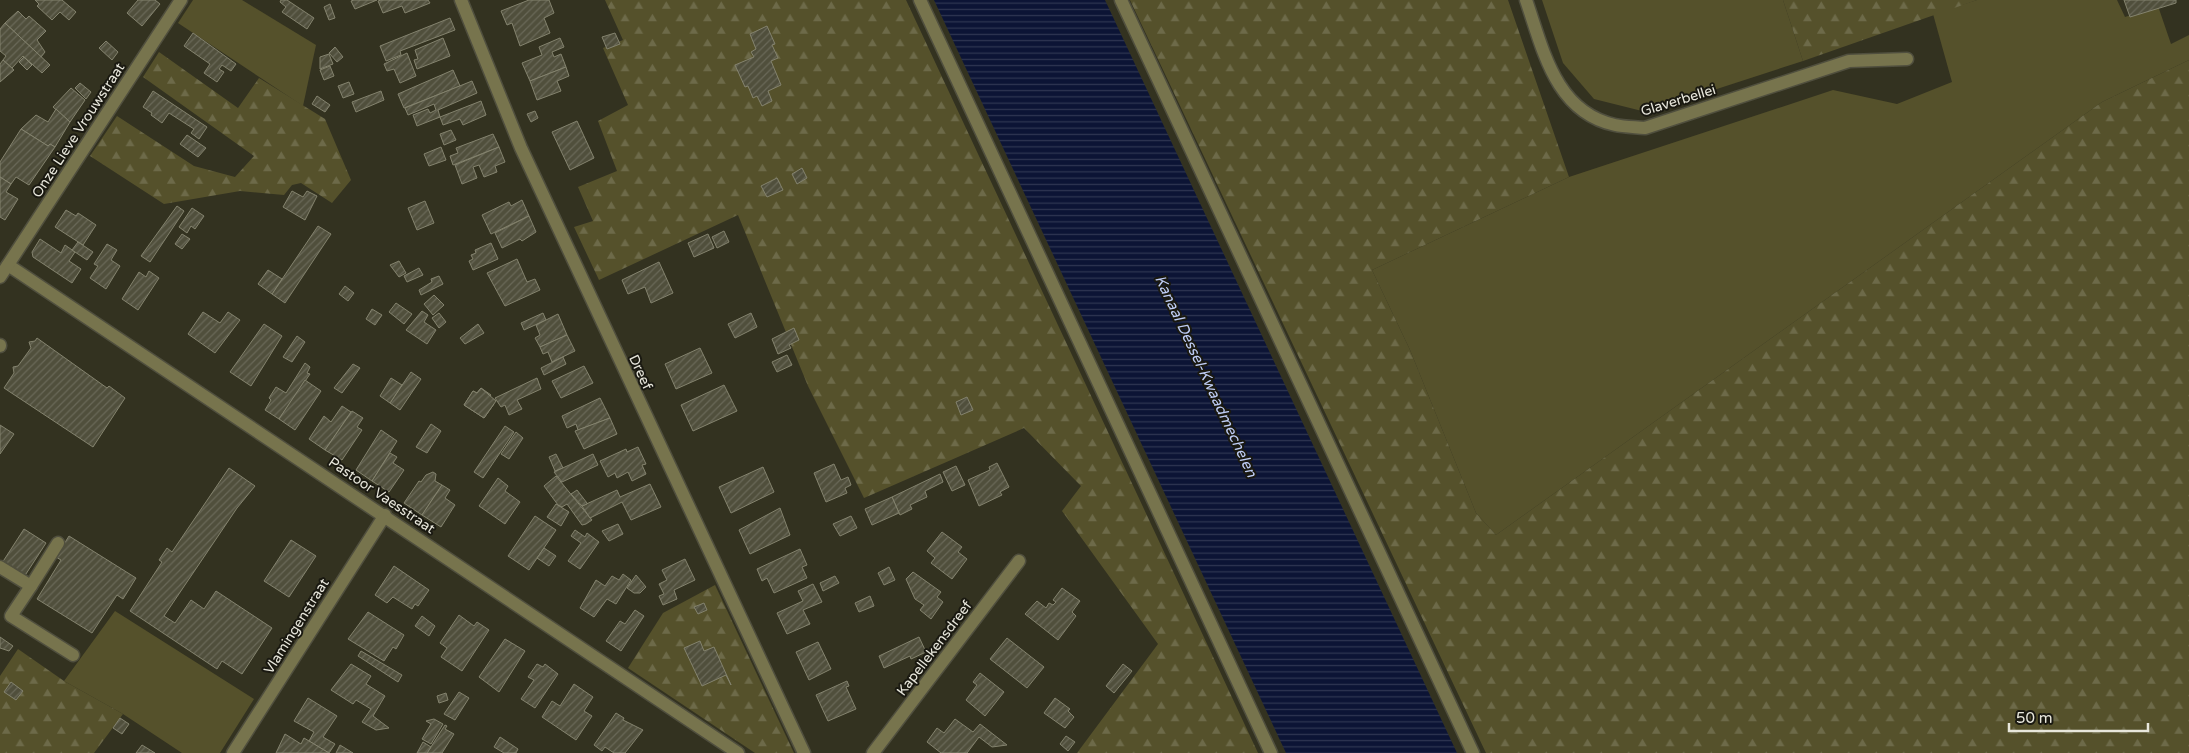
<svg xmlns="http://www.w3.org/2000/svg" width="2189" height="753" font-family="'Varela Round',sans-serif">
<defs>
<pattern id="forest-firs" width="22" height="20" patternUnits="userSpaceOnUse" patternTransform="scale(1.25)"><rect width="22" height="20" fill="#55512b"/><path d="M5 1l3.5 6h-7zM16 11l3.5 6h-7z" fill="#6d6a49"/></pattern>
<pattern id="water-rules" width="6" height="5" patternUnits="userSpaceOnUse" patternTransform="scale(1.25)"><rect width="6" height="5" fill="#0c1435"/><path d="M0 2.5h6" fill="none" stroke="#2f3652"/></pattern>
<pattern id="building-hatch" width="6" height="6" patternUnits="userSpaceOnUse" patternTransform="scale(1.25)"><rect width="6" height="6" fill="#504f3c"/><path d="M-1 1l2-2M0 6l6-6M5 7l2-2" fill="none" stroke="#696858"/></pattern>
</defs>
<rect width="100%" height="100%" fill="#333220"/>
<!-- green -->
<g fill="#55512b">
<path d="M193 0H242L316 45 303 106 178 23Z"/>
<path d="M1542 0H1783L1803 61 1646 112 1594 99 1563 63Z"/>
<path d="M1977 0H2117L2125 17 2158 6 2171 44 2189 35V60L2102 102 1496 535 1476 513 1410 350 1372 270 1569 177 1833 90 1897 104 1952 82 1933 14Z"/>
<path d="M115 611 254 699 220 753H182L123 714 64 681Z"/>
</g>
<!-- forest -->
<g fill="url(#forest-firs)">
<path d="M605 0H906L1258 753H1077L1158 644 1062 511 1081 486 1024 428 864 498 808 386 738 215 599 280 574 227 593 221 578 187 617 171 598 121 628 105 603 48 623 40Z"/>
<path d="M1130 0H1508L1569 177 1372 270 1410 350 1476 513 1496 535 2102 102 2189 60V753H1486Z"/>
<path d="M1783 0H1977L1803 61Z"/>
<path d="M159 52 238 108 259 78 325 119 351 180 332 203 301 183 292 185 284 195 240 191 164 204 90 156 117 116 194 166 235 177 254 156 143 77Z"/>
<path d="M715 585 794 753H755L628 668 663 613Z"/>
<path d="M18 649 64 681 123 714 94 753H0V676Z"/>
</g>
<!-- water -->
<path fill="url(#water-rules)" d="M934 0H1105L1457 753H1286Z"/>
<!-- building -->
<g fill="url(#building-hatch)" stroke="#84836e">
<path d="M35 0H62L76 12 69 20 60 12 52 20 37 6 39 4Z"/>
<path d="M138 0H155L160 4 142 26 127 13Z"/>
<path d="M281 0H287L314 18 307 29 282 12 286 7 280 2Z"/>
<path d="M354 0H377L355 9 351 1Z"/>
<path d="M381 0H428L430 3 405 13 402 6 383 13 378 1Z"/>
<path d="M529 0H549L554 13 544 18 550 33 520 46 512 23 507 25 501 11Z"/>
<path d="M2124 0H2176V3L2130 17Z"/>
<path d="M330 4 335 18 329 20 324 7Z"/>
<path d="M18 11 26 19 29 16 46 31 37 40 45 52 41 57 5 23Z"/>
<path d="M450 18 455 30 400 51 401 55 386 61 380 46Z"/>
<path d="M5 23 50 65 42 73 23 56 12 68 3 60 6 56 0 51V29Z"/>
<path d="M767 26 775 44 772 45 778 58 771 61 781 85 768 91 772 101 762 106 757 96 753 98 748 86 745 87 735 65 754 57 751 52 756 49 750 34Z"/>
<path d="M193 33 236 64 231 71 222 65 219 69 224 72 217 82 204 73 210 64 184 46Z"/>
<path d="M615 33 620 44 607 49 602 37Z"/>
<path d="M443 38 450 56 417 69 414 60 418 59 415 50Z"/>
<path d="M560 38 564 47 552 52 554 57 561 54 566 67 530 81 522 63 542 55 539 47Z"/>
<path d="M106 41 118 52 112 60 99 48Z"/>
<path d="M335 47 343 57 337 62 329 53Z"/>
<path d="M407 53 416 76 400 83 394 69 387 71 384 64Z"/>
<path d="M329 54 333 64 320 69V57Z"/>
<path d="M24 57 32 65 27 70 19 62Z"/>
<path d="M3 60 14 70 0 82V64Z"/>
<path d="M330 66 334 76 324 80 320 70Z"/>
<path d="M566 67 569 76 557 81 561 91 537 100 530 81Z"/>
<path d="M453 70 460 86 404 108 398 94Z"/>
<path d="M472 81 477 93 438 110 440 117 417 126 413 115 428 109 430 113 436 110 434 104 408 115 405 108Z"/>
<path d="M349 82 354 94 343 98 338 86Z"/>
<path d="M80 83 91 92 86 99 75 88Z"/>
<path d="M71 88 85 100 70 122 53 107Z"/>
<path d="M153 91 207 127 199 139 191 133 194 129 169 113 162 123 151 115 152 113 143 107Z"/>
<path d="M381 91 384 100 356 112 352 102Z"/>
<path d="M317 96 330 105 325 112 312 104Z"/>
<path d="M481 101 486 115 463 125 460 119 443 125 440 117Z"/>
<path d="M56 109 70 122 55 147 50 144 48 146 21 129 36 115 48 122Z"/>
<path d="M535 111 538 118 531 122 527 114Z"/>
<path d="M577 121 594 158 570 170 552 132Z"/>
<path d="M21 129 48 146 50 144 55 147 29 185 16 177 11 184 0 177V162Z"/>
<path d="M451 130 456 140 444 145 440 134Z"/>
<path d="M493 134 499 147 453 165 450 156 458 153 456 148Z"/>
<path d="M187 135 206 148 198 157 180 144Z"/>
<path d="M441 147 446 160 429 166 424 154Z"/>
<path d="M499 147 505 162 495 166 497 172 484 177 479 165 473 167 477 178 462 184 455 165Z"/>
<path d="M802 168 807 178 797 184 792 174Z"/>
<path d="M0 177 11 184 6 192 18 199 5 220 0 217Z"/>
<path d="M777 178 783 190 767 197 761 186Z"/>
<path d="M292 191 303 197 307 191 317 196 305 220 283 207Z"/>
<path d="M522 200 529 216 491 234 482 215 509 202 511 206Z"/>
<path d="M425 201 434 223 417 230 408 208Z"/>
<path d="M177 206 184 211 150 262 141 256Z"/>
<path d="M192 208 204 216 195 229 191 226 187 233 179 227Z"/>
<path d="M66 210 76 216 78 213 96 225 83 245 55 227Z"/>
<path d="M529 216 536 232 522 241 520 239 502 248 495 233Z"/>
<path d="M318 226 331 234 285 303 272 294Z"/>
<path d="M724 231 729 242 717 248 712 237Z"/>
<path d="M182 234 190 239 182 249 175 244Z"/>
<path d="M708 234 714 248 694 257 688 243Z"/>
<path d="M40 239 61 253 65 245 75 252 69 261 81 269 72 283 33 257 32 252Z"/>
<path d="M78 242 93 252 87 260 72 250Z"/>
<path d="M491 243 498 259 473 270 469 261 473 259 471 255 476 253 475 250Z"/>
<path d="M107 244 117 250 111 260 120 266 106 289 90 278 98 266 94 264Z"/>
<path d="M517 259 527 282 535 279 540 290 505 306 487 273Z"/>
<path d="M399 261 406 273 399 277 390 265Z"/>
<path d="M659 262 673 293 651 303 645 287 628 294 622 280Z"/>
<path d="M419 268 423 275 407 282 404 276Z"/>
<path d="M268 270 282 279 272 294 258 284Z"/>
<path d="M149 271 159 278 138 310 122 299 139 272 146 277Z"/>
<path d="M439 276 443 284 421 295 419 290 432 282 431 279Z"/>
<path d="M345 286 354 293 348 301 339 294Z"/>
<path d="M434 295 444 305 433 315 424 304Z"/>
<path d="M396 303 412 314 404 324 389 312Z"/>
<path d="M372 309 382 315 375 325 366 319Z"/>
<path d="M422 311 428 315 424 322 436 330 427 344 406 330Z"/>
<path d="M203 312 220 323 228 312 240 320 215 353 188 334Z"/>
<path d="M439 313 446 322 439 328 432 318Z"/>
<path d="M543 313 546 320 524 330 521 323Z"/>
<path d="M751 313 757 327 735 338 728 324Z"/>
<path d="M558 314 567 335 540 347 535 338 540 335 536 325Z"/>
<path d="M264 324 282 336 251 386 230 372Z"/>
<path d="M478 324 484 333 465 344 460 338Z"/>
<path d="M794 328 799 340 789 345 791 348 778 354 772 339Z"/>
<path d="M567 335 575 351 552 362 548 352 543 354 540 347Z"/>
<path d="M297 336 305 342 292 362 283 357Z"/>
<path d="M37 338 107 388 109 386 125 398 93 447 4 388 14 373 13 367 18 366 31 348 29 342 35 341Z"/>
<path d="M700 348 712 373 676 389 665 364Z"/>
<path d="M787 355 792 365 777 372 772 362Z"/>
<path d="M563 357 566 364 544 375 541 368Z"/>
<path d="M305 363 310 367 307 373 310 374 279 419 265 410 271 400 269 398 276 387 286 393Z"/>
<path d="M353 364 360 368 342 393 334 388Z"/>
<path d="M584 366 593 383 561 398 552 381Z"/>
<path d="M411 372 421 379 400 410 390 403Z"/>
<path d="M391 378 402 385 390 403 380 396Z"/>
<path d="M537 378 541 389 517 400 522 409 509 415 505 405 501 407 495 398Z"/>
<path d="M305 380 321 391 295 430 279 419Z"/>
<path d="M724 385 737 411 693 431 681 405Z"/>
<path d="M481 388 491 395 487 400 494 404 484 418 464 405 473 391 477 393Z"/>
<path d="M481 388 496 401 484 418 464 405 473 391 477 393Z"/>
<path d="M967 397 973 410 961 415 956 402Z"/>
<path d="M600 398 610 418 578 430 576 424 567 428 562 416Z"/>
<path d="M342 406 351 412 325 450 309 439 324 416 331 422Z"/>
<path d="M352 411 363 418 357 427 362 430 342 460 325 450Z"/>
<path d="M610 418 617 434 584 449 575 431Z"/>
<path d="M431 424 441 431 427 453 416 447Z"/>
<path d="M0 425 14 434 0 454Z"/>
<path d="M505 426 514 432 483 478 474 472Z"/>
<path d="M381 430 397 441 372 481 356 470Z"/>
<path d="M516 432 523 438 509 459 501 454Z"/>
<path d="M638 447 646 464 642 465 646 474 632 481 628 472 617 478 615 473 608 477 600 461 626 449 627 452Z"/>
<path d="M390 453 397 457 393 463 404 470 389 492 372 481Z"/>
<path d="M556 454 563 468 555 471 549 457Z"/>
<path d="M593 454 598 465 562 482 554 472Z"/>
<path d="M997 463 1009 487 1000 492 1002 495 979 506 968 480 990 470 989 467Z"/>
<path d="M834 464 841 480 848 477 851 485 845 488 847 493 826 502 814 473Z"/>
<path d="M956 466 965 485 952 491 943 472Z"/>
<path d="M763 467 774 492 731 513 719 487Z"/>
<path d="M229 468 255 486 237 508 164 616 175 623 191 600 204 609 216 591 272 628 242 674 222 661 217 669 130 611 162 562 159 560 167 548 172 552Z"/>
<path d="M433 472 436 474 435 481 442 485 422 515 404 503 419 481 421 482 426 475Z"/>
<path d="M940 474 943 482 925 491 927 497 910 505 912 509 900 515 892 497Z"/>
<path d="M556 476 592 520 586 524 582 525 567 504 562 507 558 505 544 486Z"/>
<path d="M498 478 508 486 505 491 520 502 505 524 479 506Z"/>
<path d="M650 484 661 507 631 520 622 502 590 518 582 506 617 490 620 497Z"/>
<path d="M442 485 450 490 445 498 455 505 441 527 422 515Z"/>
<path d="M577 490 587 503V504L582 506 571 494Z"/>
<path d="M892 497 899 513 872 525 865 509Z"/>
<path d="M556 504 569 512 561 526 547 517Z"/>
<path d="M780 508 790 535 750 554 739 530Z"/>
<path d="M535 516 556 530 529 570 508 556Z"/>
<path d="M851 516 857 528 840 536 833 524Z"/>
<path d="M618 524 623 534 609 541 602 531Z"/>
<path d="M24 529 46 543 24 577 2 563Z"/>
<path d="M575 530 585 537 587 533 599 542 580 569 568 561 581 543 571 536Z"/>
<path d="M942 532 962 547 958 552 967 559 952 579 931 563 935 558 927 551Z"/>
<path d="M69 536 136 578 123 599 117 595 92 633 37 599 61 560 56 557Z"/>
<path d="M291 540 316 556 289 597 264 581Z"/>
<path d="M544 548 556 556 549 566 537 558Z"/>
<path d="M800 549 807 565 802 567 807 578 774 593 767 578 762 581 757 569Z"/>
<path d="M685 559 695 580 674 590 677 599 663 605 659 596 664 594 659 584 667 580 662 570Z"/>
<path d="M394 566 429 590 418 606 415 604 412 609 393 597 387 603 375 595Z"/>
<path d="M889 567 895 580 884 585 878 573Z"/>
<path d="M913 572 941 592 937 597 943 602 931 619 920 610 924 605 915 599 906 579Z"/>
<path d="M623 574 631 580 616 604 607 599 594 617 580 608 596 580 605 586 612 576 619 580Z"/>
<path d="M636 575 646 587 640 593H634L627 588Z"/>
<path d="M835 576 839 583 823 591 820 583Z"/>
<path d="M813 584 822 602 803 610 810 624 787 634 777 613 803 601 798 591Z"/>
<path d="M1062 588 1080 601 1072 612 1076 616 1058 640 1025 614 1037 601 1046 608 1049 603 1053 605 1056 602 1053 600Z"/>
<path d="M870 596 874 606 859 612 855 603Z"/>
<path d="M704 603 707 610 698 614 694 607Z"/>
<path d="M635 610 644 616 621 651 606 641 620 621 625 624Z"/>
<path d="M368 612 404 635 396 649 393 647 384 661 348 639Z"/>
<path d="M459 615 474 626 477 622 489 630 462 671 441 657 447 648 440 643Z"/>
<path d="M422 616 435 626 429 636 415 626Z"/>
<path d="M0 637 13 646 9 651 0 648Z"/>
<path d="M919 637 926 652 911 659 910 656 884 668 879 656Z"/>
<path d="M1007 638 1044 667 1027 688 990 659Z"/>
<path d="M505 639 525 651 499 692 479 677Z"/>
<path d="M700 641 704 651 714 647 731 685 726 675 702 686 684 648Z"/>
<path d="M818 642 831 669 809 680 796 652Z"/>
<path d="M361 651 402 675 398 682 358 656Z"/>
<path d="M351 664 371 676 366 684 385 696 373 716 389 728 376 730 362 722 371 709 356 700 353 704 331 690Z"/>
<path d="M537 664 543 667 545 664 558 674 535 708 521 699 534 680 528 677Z"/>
<path d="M1123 664 1132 671 1114 693 1106 686Z"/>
<path d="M980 673 1004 692 985 716 966 700 977 685 973 682Z"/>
<path d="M847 681 849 686 846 687 856 709 828 721 816 695Z"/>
<path d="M11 682 23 691 16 700 4 692Z"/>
<path d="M574 684 593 697 584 711 592 716 576 740 542 717 552 701 560 706Z"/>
<path d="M459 692 469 698 455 720 444 714Z"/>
<path d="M446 693 448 700 439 703 437 696Z"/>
<path d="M308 698 337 716 323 737 335 744 329 753 309 741 314 732 294 721Z"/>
<path d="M1055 698 1070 709 1068 711 1074 717 1065 728 1044 713Z"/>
<path d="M616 713 624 718 623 720 643 730 625 753H614L605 747 602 751 594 745Z"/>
<path d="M120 718 129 724 122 734 113 728Z"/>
<path d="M434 719 443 724 431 744 422 739 431 724 426 721Z"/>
<path d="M955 719 973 732 980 724 1007 745 992 747 979 737 967 753H941L927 742 937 728 944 733Z"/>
<path d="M445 725 447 726 445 729 454 734 442 753H427Z"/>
<path d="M285 734 301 744 304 738 329 753H276Z"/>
<path d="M1066 736 1075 742 1068 751 1060 744Z"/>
<path d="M500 737 518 749 516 753H504L494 747Z"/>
<path d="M423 742 431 747 427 753H417Z"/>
<path d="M142 745 155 753H136Z"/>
<path d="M340 745 353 753H336Z"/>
</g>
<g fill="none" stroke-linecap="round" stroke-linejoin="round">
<defs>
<g id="minor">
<path d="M461 0 521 148 804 753"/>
<path d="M920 0 1271 753"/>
<path d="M1121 0 1473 753"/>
<path d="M1526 0C1543 49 1555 112 1615 125 1624 127 1635 127 1645 128L1849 61 1907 59"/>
<path d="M8 265 738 753"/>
<path d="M0 277 181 0"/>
<path d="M0 345V346"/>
<path d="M0 567 31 586 58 543"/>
<path d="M31 586 11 616 73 655"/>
<path d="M233 753 385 515"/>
<path d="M873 753 1019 561"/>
</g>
</defs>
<!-- minor casing -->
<use href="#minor" stroke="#504f3e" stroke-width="15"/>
<!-- minor -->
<use href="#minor" stroke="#77744d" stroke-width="12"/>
</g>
<g text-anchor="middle" stroke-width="4" stroke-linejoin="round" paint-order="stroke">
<!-- street labels -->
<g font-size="14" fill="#e8e7dc" stroke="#1a1911">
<text transform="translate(1678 100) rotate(-17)" y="5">Glaverbellei</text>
<text transform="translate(78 130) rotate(-57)" y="5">Onze Lieve Vrouwstraat</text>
<text transform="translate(641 372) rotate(65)" y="5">Dreef</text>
<text transform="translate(382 495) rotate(34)" y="5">Pastoor Vaesstraat</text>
<text transform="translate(296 626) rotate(-58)" y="5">Vlamingenstraat</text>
<text transform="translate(934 648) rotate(-53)" y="5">Kapellekensdreef</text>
</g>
<!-- water labels -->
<g font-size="15" font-style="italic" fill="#bfcdf5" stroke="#1a1911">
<text transform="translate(1206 376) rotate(65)" y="5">Kanaal Dessel-Kwaadmechelen</text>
</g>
</g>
<!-- scale -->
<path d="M2009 723v8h139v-8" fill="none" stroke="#e8e7dc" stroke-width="2.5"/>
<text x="2016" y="723" font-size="15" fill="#e8e7dc" stroke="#1a1911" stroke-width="4" paint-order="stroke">50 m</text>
</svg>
